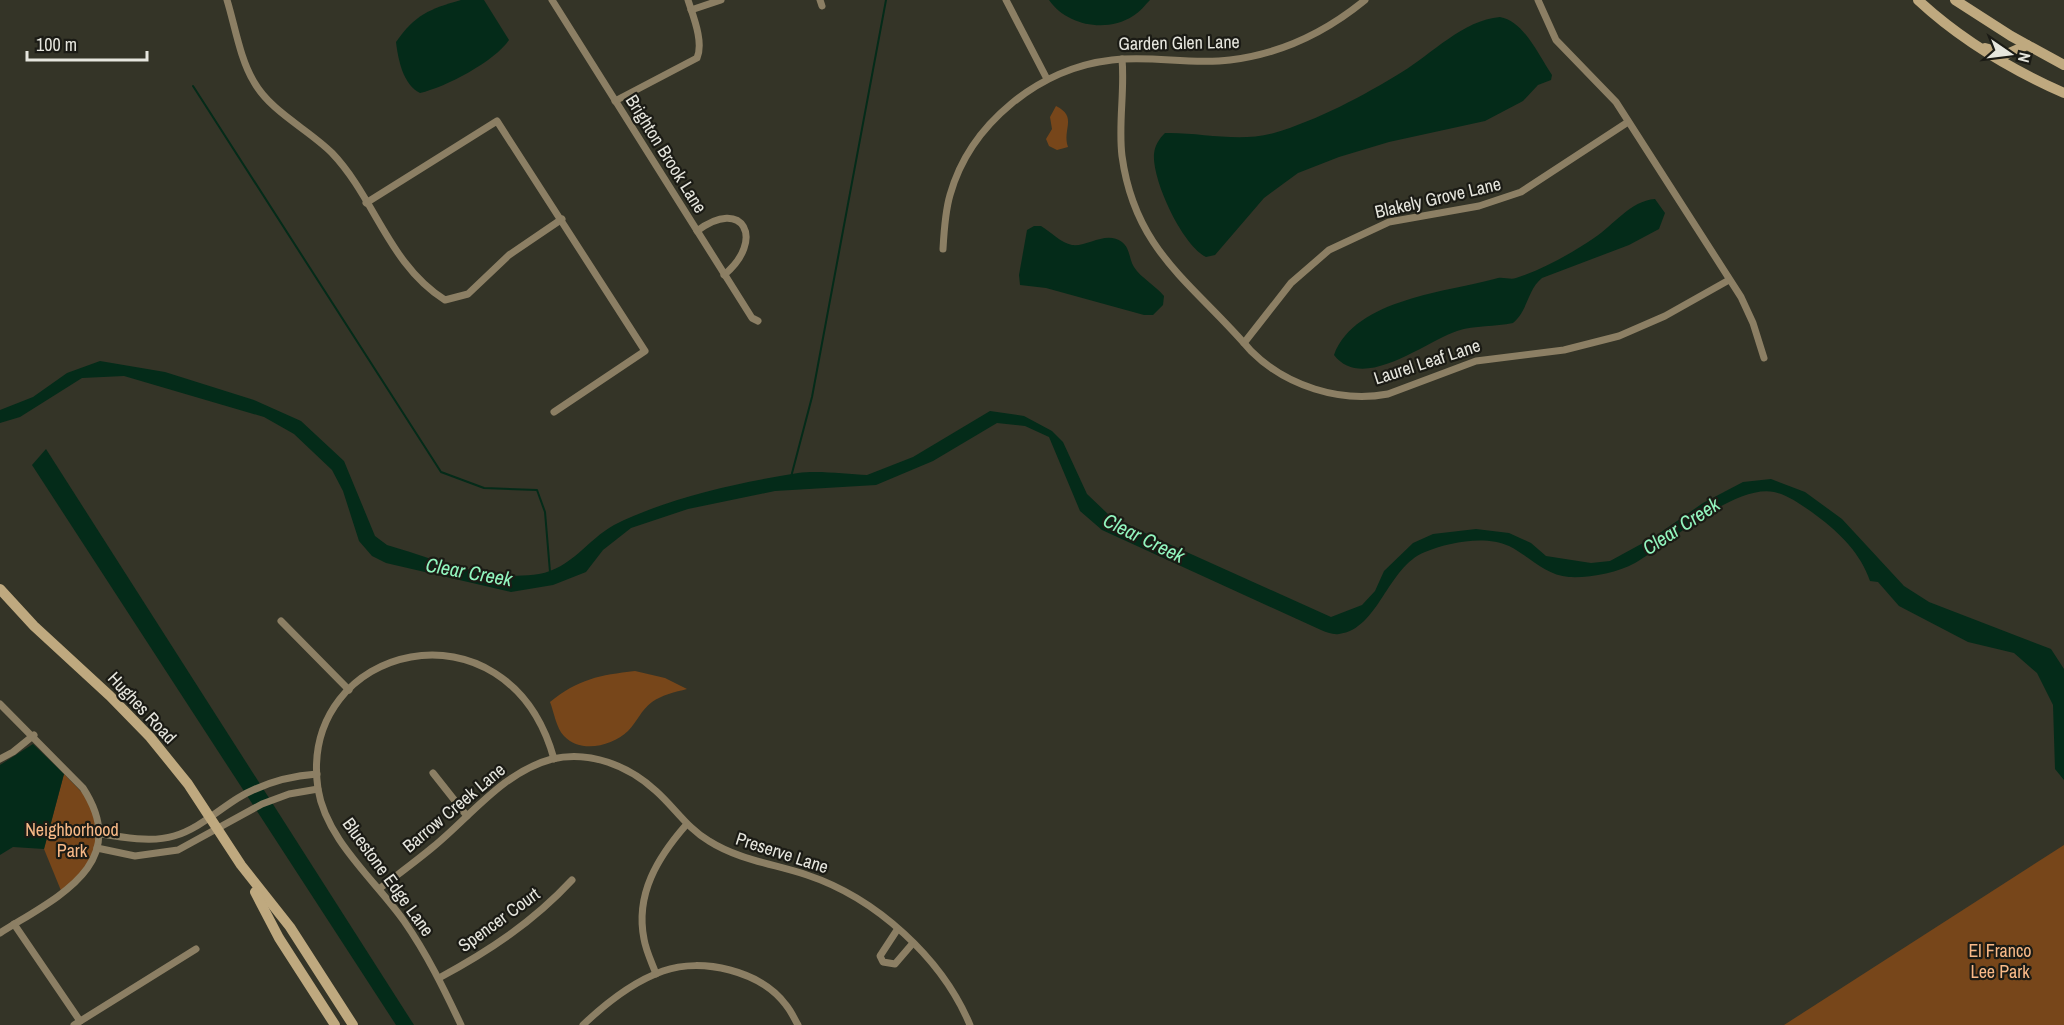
<svg xmlns="http://www.w3.org/2000/svg" width="2064" height="1025" font-family="'Archivo Narrow',sans-serif">
<rect width="100%" height="100%" fill="#343427"/>
<!-- green -->
<g fill="#77461a">
<path d="M1056 106C1078 117 1062 129 1068 147L1057 150 1049 146 1046 139 1052 129 1050 117Z"/>
<path d="M635 671 665 678 687 689C675 692 662 695 652 702 641 710 637 722 628 731 612 746 581 754 564 736 556 728 554 712 550 702 578 679 600 675 635 671Z"/>
<path d="M64 774 93 804 99 842 86 872 62 893 44 849Z"/>
<path d="M2064 845V1025H1784Z"/>
</g>
<!-- water -->
<g fill="#042b19">
<path d="M461 0H484L509 40C495 61 446 87 420 93 403 85 398 59 396 42 415 15 429 9 461 0Z"/>
<path d="M1049 0H1150C1145 5 1140 12 1133 16 1107 33 1067 26 1049 0Z"/>
<path d="M1500 17C1524 21 1539 56 1552 75L1551 80 1538 85 1523 101 1485 121 1389 142 1339 157 1298 173 1264 198 1215 255 1206 257C1182 245 1152 180 1154 154 1155 145 1159 139 1165 133 1201 132 1237 143 1274 133 1318 120 1363 96 1402 72 1432 54 1463 20 1500 17Z"/>
<path d="M1655 199 1665 213 1659 229 1629 245 1542 278C1527 290 1528 311 1513 323 1495 327 1475 325 1457 331 1426 341 1363 393 1334 355 1355 298 1449 292 1498 278 1504 277 1511 280 1516 278 1544 269 1570 254 1594 238 1614 225 1630 201 1655 199Z"/>
<path d="M1034 226H1041C1051 232 1061 243 1072 245 1088 247 1106 230 1122 242 1130 248 1129 259 1134 267 1141 278 1155 285 1164 296L1163 305 1153 315H1144L1046 288 1020 285 1019 275 1027 230Z"/>
<path d="M100 361 165 372 254 400 301 421 344 461 375 536 387 545C435 559 488 582 539 574 572 568 587 540 614 525 670 497 737 483 798 473 817 470 847 474 867 475L913 457 990 411 1024 416 1052 431 1063 442 1087 494 1108 514 1151 536 1331 617 1362 605 1375 591 1384 571 1413 543 1433 534 1476 529 1509 533 1531 543 1546 556 1591 563 1610 561 1654 537 1703 503 1743 482 1771 479 1805 492 1842 519 1904 586 1929 602 2051 649 2064 669V780L2055 769 2053 705 2037 673 2014 653 1968 642 1899 606 1878 582 1870 581C1861 554 1840 533 1817 516 1805 507 1788 495 1774 492 1735 484 1668 544 1635 563 1617 573 1590 578 1569 577 1545 575 1529 556 1509 546 1485 535 1449 542 1425 552 1387 567 1379 629 1339 634 1333 635 1326 632 1321 630L1102 530 1080 511 1049 437 1025 426 997 423 933 461 876 485 775 491 688 509 631 528 603 550 586 572 553 585 511 592 386 563 372 556 359 541 343 491 332 470 294 434 264 417 124 376 82 378 20 417 0 423V410L33 397 67 373Z"/>
<path d="M46 449 414 1025H396L32 465Z"/>
<path d="M33 744 64 774 44 849 13 847 0 855V765Z"/>
</g>
<g fill="none" stroke-linecap="round" stroke-linejoin="round">
<!-- stream -->
<g stroke="#042b19" stroke-width="2">
<path d="M193 86 441 472 484 488 537 490 545 512 550 572"/>
<path d="M791 477 812 397 886 0"/>
</g>
<!-- minor -->
<g stroke="#8c7f64" stroke-width="7">
<path d="M227 0C235 26 240 59 254 82 271 112 308 129 332 153 375 198 389 265 445 300L468 294 509 255 562 219"/>
<path d="M552 0 752 318 758 321"/>
<path d="M820 0 822 6"/>
<path d="M1006 0 1047 79"/>
<path d="M1538 0 1556 40 1616 102 1741 297 1753 323 1764 358"/>
<path d="M691 10 721 0"/>
<path d="M1122 59C1125 91 1118 124 1122 156 1135 252 1193 283 1251 351 1286 386 1340 403 1388 394L1476 361 1564 350 1619 336 1665 316 1729 280"/>
<path d="M615 101 697 58C704 42 693 16 688 0"/>
<path d="M366 203 497 121 645 351 554 412"/>
<path d="M697 231C743 196 766 240 724 275"/>
<path d="M943 249C944 231 945 212 950 195 970 124 1039 68 1112 60 1151 55 1190 65 1230 60 1280 54 1326 32 1365 0"/>
<path d="M1244 343 1291 283 1329 250 1389 222 1479 206 1521 192 1628 122"/>
<path d="M281 621 349 690"/>
<path d="M0 704 83 788C133 865 55 898 0 933"/>
<path d="M0 759 13 752 34 735"/>
<path d="M433 773 467 816"/>
<path d="M100 834C123 837 151 843 174 836 198 829 217 811 238 798 263 783 289 776 317 774"/>
<path d="M97 848 135 856 178 850 262 804 289 794 318 789"/>
<path d="M379 889C397 875 415 862 433 847 471 816 503 772 552 759 590 750 629 766 656 791 675 808 687 828 709 841 739 860 774 864 807 875 876 898 942 958 970 1025"/>
<path d="M14 924 80 1021"/>
<path d="M897 930 880 956 883 962 895 964 913 943"/>
<path d="M656 974C652 963 646 951 644 939 635 894 658 857 686 825"/>
<path d="M439 978C489 951 533 922 572 880"/>
<path d="M74 1025 196 949"/>
<path d="M461 1025C444 989 427 954 404 921 376 881 326 840 318 789 297 643 508 593 554 759"/>
<path d="M583 1025C606 1003 632 982 663 971 702 957 761 971 786 1005 791 1011 794 1018 798 1025"/>
</g>
<!-- secondary -->
<g stroke="#bfa97f" stroke-width="10">
<path d="M1918 0C1961 40 2010 69 2064 93"/>
<path d="M1955 0 2011 36 2064 65"/>
<path d="M1985 48 2007 54 2027 45"/>
<path d="M0 589 34 626 110 696 150 737 188 784 241 865 290 927 353 1025"/>
<path d="M255 892 279 938 335 1025"/>
</g>
</g>
<g text-anchor="middle" stroke-width="4.5" stroke-linejoin="round" paint-order="stroke">
<!-- street labels -->
<g font-size="18" fill="#e6e6de" stroke="#1b1b15">
<text transform="translate(1179 43) rotate(-1)" y="6">Garden Glen Lane</text>
<text transform="translate(666 154) rotate(58)" y="6">Brighton Brook Lane</text>
<text transform="translate(1438 198) rotate(-13)" y="6">Blakely Grove Lane</text>
<text transform="translate(1427 362) rotate(-18)" y="6">Laurel Leaf Lane</text>
<text transform="translate(142 708) rotate(47)" y="6">Hughes Road</text>
<text transform="translate(454 808) rotate(-40)" y="6">Barrow Creek Lane</text>
<text transform="translate(782 853) rotate(18)" y="6">Preserve Lane</text>
<text transform="translate(388 877) rotate(54)" y="6">Bluestone Edge Lane</text>
<text transform="translate(499 920) rotate(-36)" y="6">Spencer Court</text>
</g>
<!-- park labels -->
<g font-size="18" fill="#f9ba88" stroke="#1b1b15">
<text x="72" y="836">Neighborhood<tspan x="72" dy="21">Park</tspan></text>
<text x="2000" y="957">El Franco<tspan x="2000" dy="21">Lee Park</tspan></text>
</g>
<!-- water labels -->
<g font-size="20" font-style="italic" fill="#92f6bf" stroke="#1b1b15">
<text transform="translate(1681 526) rotate(-33)" y="7">Clear Creek</text>
<text transform="translate(1144 538) rotate(26)" y="7">Clear Creek</text>
<text transform="translate(469 572) rotate(10)" y="7">Clear Creek</text>
</g>
</g>
<!-- north arrow -->
<g transform="translate(2010 54) rotate(104)" stroke="#1b1b15" stroke-width="4.5" paint-order="stroke">
<path d="M0-4.5L10 22L0 15L-10 22Z" fill="#e6e6de"/>
<text y="-9" font-size="16" font-weight="bold" text-anchor="middle" fill="#e6e6de">N</text>
</g>
<!-- scale -->
<path d="M27 51v9h120v-9" fill="none" stroke="#e6e6de" stroke-width="3"/>
<text x="36" y="51" font-size="18" fill="#e6e6de" stroke="#1b1b15" stroke-width="4.5" paint-order="stroke">100 m</text>
</svg>
